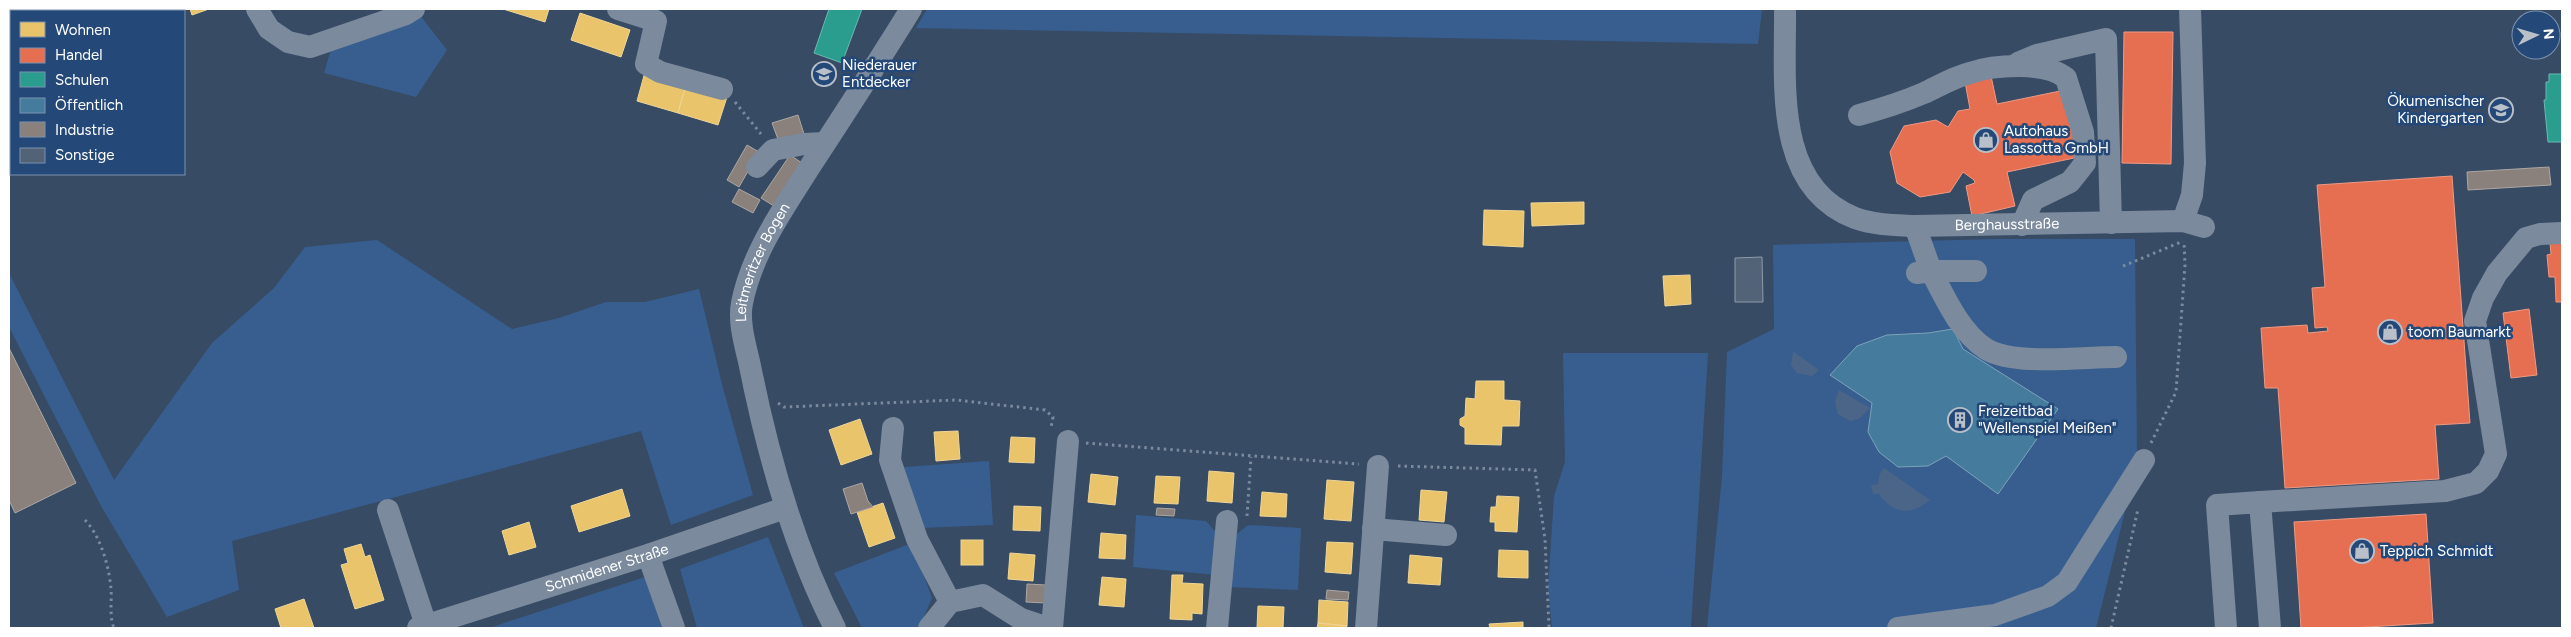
<svg xmlns="http://www.w3.org/2000/svg" width="2571" height="637" font-family="Figtree,sans-serif">
<rect width="100%" height="100%" fill="#374b65"/>
<!-- green -->
<g fill="#375e8f">
<path d="M9 9H78L79 11H11V159L9 161Z"/>
<path d="M927 9H1762L1758 44 916 28Z"/>
<path d="M419 14 447 50 416 97 324 73 332 46Z"/>
<path d="M1996 239H2135L2137 463 2096 628H1707L1722 476 1727 352 1774 329 1773 245Z"/>
<path d="M377 240 512 329 559 318 606 302H645L699 289 723 388 753 495 671 525 641 431 232 541 239 590 167 617 101 506 9 327V273L114 480 212 343 274 288 305 247Z"/>
<path d="M1563 353H1708L1691 628H1552L1548 588 1554 496 1565 462Z"/>
<path d="M989 461 993 525 920 528 904 467Z"/>
<path d="M1136 515 1206 521 1219 536 1216 575 1133 567Z"/>
<path d="M1248 525 1301 528 1298 590 1229 587 1233 537Z"/>
<path d="M768 537 804 628H697L680 569Z"/>
<path d="M912 543 932 598 919 628H862L834 573Z"/>
<path d="M645 577 662 628H489L504 623Z"/>
</g>
<!-- water -->
<g fill="#4b6588">
<path d="M1793 352H1794L1819 370 1812 376 1797 373 1791 365Z"/>
<path d="M1839 390 1870 408 1859 419 1850 421 1838 414 1835 402Z"/>
<path d="M1884 468 1930 500C1912 516 1892 514 1879 494H1873L1871 485 1878 484 1879 475Z"/>
</g>
<!-- homes -->
<g fill="#e9c46a" stroke="#f0d697">
<path d="M190 9H209L192 15Z"/>
<path d="M503 9H549L545 22Z"/>
<path d="M580 13 630 30 621 57 571 40Z"/>
<path d="M645 72 686 85 678 113 637 101Z"/>
<path d="M686 85 727 97 718 125 678 113Z"/>
<path d="M1584 202V224L1532 226 1531 203Z"/>
<path d="M1484 210 1524 211 1523 247 1483 245Z"/>
<path d="M1690 275 1691 304 1665 306 1663 276Z"/>
<path d="M1476 381H1504V400L1520 401 1519 426H1502L1501 445 1465 444V428L1460 425V419L1465 416 1466 398 1475 399Z"/>
<path d="M860 419 872 454 841 465 829 430Z"/>
<path d="M958 431 960 459 936 461 934 432Z"/>
<path d="M1011 437 1035 438 1034 463 1009 462Z"/>
<path d="M1209 471 1234 473 1232 503 1207 501Z"/>
<path d="M1091 474 1118 477 1115 505 1088 502Z"/>
<path d="M1156 476 1180 477 1178 504 1154 503Z"/>
<path d="M1327 480 1354 482 1351 521 1324 519Z"/>
<path d="M622 489 630 516 579 532 571 506Z"/>
<path d="M1421 490 1447 492 1444 522 1419 520Z"/>
<path d="M1262 492 1287 494 1286 517 1260 516Z"/>
<path d="M1497 496 1519 497 1517 532 1495 531V522H1490L1491 507H1496Z"/>
<path d="M883 503 895 538 869 547 857 512Z"/>
<path d="M1014 506 1041 507 1040 531 1013 530Z"/>
<path d="M529 522 536 547 509 555 502 531Z"/>
<path d="M1101 533 1126 535 1125 559 1099 558Z"/>
<rect x="961" y="540" width="22" height="25"/>
<path d="M1327 542 1353 543 1351 574 1325 572Z"/>
<path d="M361 544 365 557 370 555 384 600 355 609 341 565 348 563 344 549Z"/>
<path d="M1499 550 1528 551V578L1498 577Z"/>
<path d="M1010 553 1035 555 1033 581 1008 579Z"/>
<path d="M1410 555 1442 558 1440 585 1408 583Z"/>
<path d="M1172 575H1183L1182 583 1203 584 1202 614 1192 613V620L1170 619Z"/>
<path d="M1102 577 1126 579 1124 607 1099 605Z"/>
<path d="M304 599 314 628H281L275 609Z"/>
<path d="M1319 600 1348 602 1347 626 1318 623Z"/>
<path d="M1258 606 1284 607 1283 628H1257Z"/>
<path d="M1523 622V628H1490L1489 624Z"/>
<path d="M1318 623 1347 626 1346 628H1317Z"/>
</g>
<!-- shops -->
<g fill="#e76f51" stroke="#ee9a85">
<path d="M2124 32H2173L2171 164 2122 163Z"/>
<path d="M1991 76 1997 104 2065 90 2079 157 2007 172 2015 206 1972 216 1966 186 1975 183 1974 180 1963 172 1950 192 1920 197 1897 183 1890 152 1904 126 1936 120 1948 127 1958 111 1970 109 1965 82Z"/>
<path d="M2452 176 2470 423 2435 425 2439 479 2285 488 2278 388H2265L2261 328 2307 325 2308 333 2328 331 2327 327 2315 328 2312 288 2325 287 2317 185Z"/>
<path d="M2562 242V302H2556L2555 277H2549L2547 255 2551 254 2550 243Z"/>
<path d="M2529 309 2537 375 2511 378 2503 313Z"/>
<path d="M2426 514 2433 623 2351 628H2301L2294 522Z"/>
</g>
<!-- schools -->
<g fill="#2a9d8f" stroke="#6abab1">
<path d="M829 9H862L842 63 814 53Z"/>
<path d="M2549 74H2562V142H2548L2544 100H2546V82H2549Z"/>
</g>
<!-- public -->
<path fill="#457b9d" stroke="#7da3ba" d="M1953 329 1963 349 2058 409 1998 494 1946 456 1928 466 1898 467 1879 452 1868 432 1872 403 1830 375 1857 346 1887 335 1928 333Z"/>
<!-- industry -->
<g fill="#8a817c" stroke="#ada7a3">
<path d="M798 115 804 134 779 142 772 123Z"/>
<path d="M747 145 759 152 739 187 727 180Z"/>
<path d="M790 155 802 163 774 206 761 198Z"/>
<path d="M2549 167 2551 185 2468 190 2467 172Z"/>
<path d="M739 189 760 200 753 213 732 202Z"/>
<path d="M9 348 76 483 15 513 9 500Z"/>
<path d="M862 483 868 501 873 507 851 514 843 489Z"/>
<path d="M1157 508 1175 509 1174 516 1156 515Z"/>
<path d="M1027 584 1046 585V603L1026 602Z"/>
<path d="M1327 590 1349 592 1348 600 1326 599Z"/>
</g>
<!-- building -->
<path fill="#526277" stroke="#8e9bab" d="M1762 257 1763 302H1735V258Z"/>
<g fill="none" stroke-linecap="round" stroke-linejoin="round">
<!-- path -->
<g stroke="#7b8a9c" stroke-width="3" stroke-dasharray="2.5 4" stroke-linecap="butt">
<path d="M735 102 761 134"/>
<path d="M2123 266 2181 242"/>
<path d="M778 403 784 407 956 400 1045 410 1053 417 1051 428"/>
<path d="M1086 443 1359 464"/>
<path d="M2151 443 2176 392 2185 265 2184 241"/>
<path d="M1398 466 1535 470 1545 539 1549 628"/>
<path d="M1247 516 1251 457"/>
<path d="M85 520C101 537 109 566 111 589 112 602 109 616 114 628"/>
<path d="M2111 628 2138 509"/>
</g>
<!-- minor -->
<g stroke="#7b8a9c" stroke-width="22">
<path d="M257 9 269 29 288 42 310 47 406 14 414 9"/>
<path d="M618 9 656 21 646 64 660 72 722 89"/>
<path id="s1" d="M1785 9C1786 80 1772 186 1855 218 1874 225 1895 225 1915 226L2183 221 2204 227"/>
<path d="M2018 63 2037 55 2106 39 2111 223"/>
<path d="M1859 115C1881 109 1903 102 1924 93 1939 86 1954 77 1970 73 1994 65 2046 61 2066 78L2083 132 2085 163 2070 182 2033 200 2022 225"/>
<path d="M757 167 773 150 804 144 825 143"/>
<path d="M2183 221 2192 195 2195 163 2190 9"/>
<path d="M1915 226 1931 271H1976"/>
<path d="M1917 273 1931 271C1945 298 1960 332 1986 349 2014 366 2083 357 2116 357"/>
<path d="M893 428 890 460 917 539 950 602"/>
<path d="M2260 502 2445 491 2476 483 2488 471 2496 454 2475 321 2483 298 2497 273 2526 238 2540 234 2562 233"/>
<path d="M388 510 426 625"/>
<path d="M1373 529 1446 535"/>
<path d="M648 555 674 628"/>
<path id="s2" d="M418 628 648 555 785 508"/>
<path id="s3" d="M835 628C793 546 768 456 750 366 746 347 738 323 742 303 752 252 784 208 811 165 845 113 879 61 911 9"/>
<path d="M929 628 950 602 983 595 1021 619 1048 628"/>
<path d="M1052 628 1068 441"/>
<path d="M1217 628 1227 521"/>
<path d="M1366 628 1378 466"/>
<path d="M1898 628 1995 615 2048 596 2067 582 2144 460"/>
<path d="M2226 628 2217 505 2260 502 2270 628"/>
</g>
</g>
<!-- icons -->
<defs>
<symbol id="school-ring" viewBox="-11 -11 22 22"><circle r="9.5" fill="#244878" stroke="#b9c0c9" stroke-width="1.5"/><path d="M0-5L7-2L0 1L-7-2ZM-4 1L0 2.5L4 1V4Q0 6-4 4Z" fill="#b9c0c9"/></symbol>
<symbol id="shop-ring" viewBox="-11 -11 22 22"><circle r="9.5" fill="#244878" stroke="#b9c0c9" stroke-width="1.5"/><path d="M-5-2.5h2.3a2.7 3.5 0 0 1 5.4 0H5L5.5 6h-11ZM-1.5-2.5h3a1.5 2.3 0 0 0-3 0Z" fill="#b9c0c9"/></symbol>
<symbol id="building-ring" viewBox="-11 -11 22 22"><circle r="9.5" fill="#244878" stroke="#b9c0c9" stroke-width="1.5"/><path d="M-4-6H4V6H1V3H-1V6H-4ZM-2.5-4.3h1.7v1.8h-1.7ZM.8-4.3h1.7v1.8H.8ZM-2.5-1h1.7V.8h-1.7ZM.8-1h1.7V.8H.8Z" fill="#b9c0c9"/></symbol>
</defs>
<g fill-rule="evenodd">
<use href="#school-ring" x="810" y="60" width="28" height="28"/>
<use href="#school-ring" x="2487" y="96" width="28" height="28"/>
<use href="#shop-ring" x="1972" y="126" width="28" height="28"/>
<use href="#shop-ring" x="2376" y="318" width="28" height="28"/>
<use href="#building-ring" x="1946" y="406" width="28" height="28"/>
<use href="#shop-ring" x="2348" y="537" width="28" height="28"/>
</g>
<g text-anchor="middle" stroke-width="5" stroke-linejoin="round" paint-order="stroke">
<!-- poi labels -->
<g font-size="15" fill="#fff" stroke="#244878" text-anchor="start">
<text x="842" y="70">Niederauer<tspan x="842" dy="17">Entdecker</tspan></text>
<text x="2484" y="106" text-anchor="end">Ökumenischer<tspan x="2484" dy="17">Kindergarten</tspan></text>
<text x="2004" y="136">Autohaus<tspan x="2004" dy="17">Lassotta GmbH</tspan></text>
<text x="2408" y="337">toom Baumarkt</text>
<text x="1978" y="416">Freizeitbad<tspan x="1978" dy="17">"Wellenspiel Meißen"</tspan></text>
<text x="2380" y="556">Teppich Schmidt</text>
</g>
<!-- street labels -->
<g font-size="15" fill="#fff" stroke="#244878">
<text dy="5" stroke="none"><textPath href="#s1" startOffset="389">Berghausstraße</textPath></text>
<text dy="5" stroke="none"><textPath href="#s3" startOffset="385">Leitmeritzer Bogen</textPath></text>
<text dy="5" stroke="none"><textPath href="#s2" startOffset="198">Schmidener Straße</textPath></text>
</g>
</g>
<!-- border -->
<rect width="2571" height="637" fill="none" stroke="#ffffff" stroke-width="20"/>
<!-- legend -->
<rect x="10" y="10" width="175" height="165" fill="#244878" stroke="#7c91ae"/>
<rect x="20" y="22" width="25" height="15" fill="#e9c46a" stroke="#7c91ae"/>
<text x="55" y="35" font-size="15" fill="#ffffff">Wohnen</text>
<rect x="20" y="48" width="25" height="15" fill="#e76f51" stroke="#7c91ae"/>
<text x="55" y="60" font-size="15" fill="#ffffff">Handel</text>
<rect x="20" y="72" width="25" height="15" fill="#2a9d8f" stroke="#7c91ae"/>
<text x="55" y="85" font-size="15" fill="#ffffff">Schulen</text>
<rect x="20" y="98" width="25" height="15" fill="#457b9d" stroke="#7c91ae"/>
<text x="55" y="110" font-size="15" fill="#ffffff">Öffentlich</text>
<rect x="20" y="122" width="25" height="15" fill="#8a817c" stroke="#7c91ae"/>
<text x="55" y="135" font-size="15" fill="#ffffff">Industrie</text>
<rect x="20" y="148" width="25" height="15" fill="#526277" stroke="#7c91ae"/>
<text x="55" y="160" font-size="15" fill="#ffffff">Sonstige</text>
<!-- north arrow -->
<g transform="translate(2536 35) rotate(85)"><circle r="24" fill="#244878" stroke="#7c91ae"/>
<path d="M0-4L9 19L0 12L-9 19Z" fill="#b9c0c9"/>
<text y="-8" font-size="14" font-weight="bold" text-anchor="middle" fill="#ffffff">N</text>
</g>
</svg>
